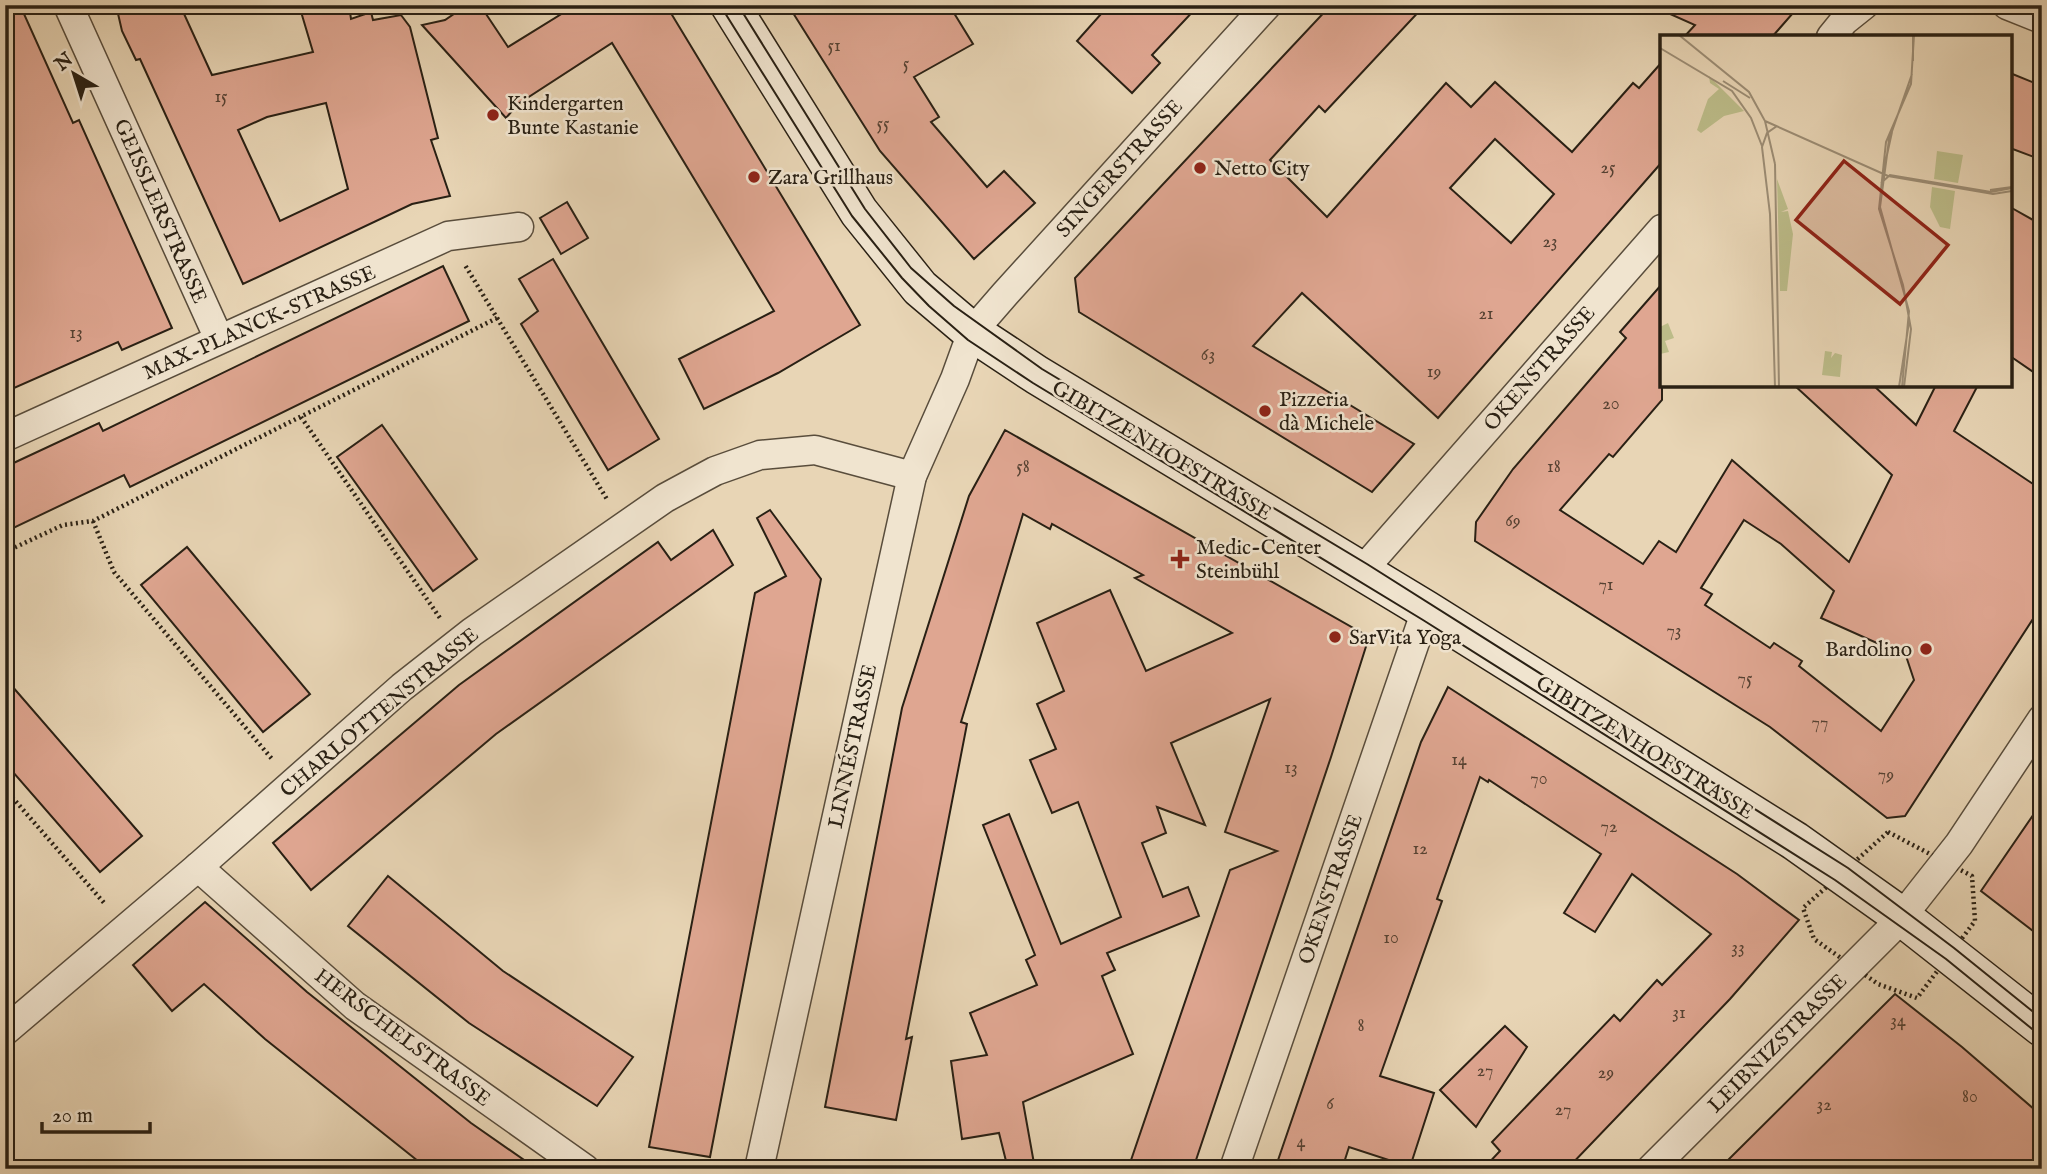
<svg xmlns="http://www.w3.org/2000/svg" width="2047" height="1174" font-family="'IM FELL English',serif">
<rect width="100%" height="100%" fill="#e8d5b5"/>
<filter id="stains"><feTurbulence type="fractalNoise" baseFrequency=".00286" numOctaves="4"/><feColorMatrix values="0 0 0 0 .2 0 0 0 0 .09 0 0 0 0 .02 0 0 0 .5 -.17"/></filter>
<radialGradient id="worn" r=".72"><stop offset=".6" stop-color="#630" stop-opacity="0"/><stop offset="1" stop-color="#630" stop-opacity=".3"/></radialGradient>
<!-- building -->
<g fill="#dfa691" stroke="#292014" stroke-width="2" fill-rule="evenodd">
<path d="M5 5H20L73 123 79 120 172 328 122 350 118 342 5 392Z"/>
<path d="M116 5H180L212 75 313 52 299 5H349L351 19 371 12 373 20 401 15 410 27 438 138 431 140 450 196 412 204 243 284 140 59 136 60 122 31ZM326 103 348 189 280 221 238 130 267 117Z"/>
<path d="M467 5H480L508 47 576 5H666L860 325 778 373 704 409 679 359 774 311 612 43 518 104 506 118 422 25 445 20Z"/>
<path d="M788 5H949L973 44 914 77 939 117 931 122 987 187 1004 171 1035 203 974 259 880 151Z"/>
<path d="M1109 5H1199L1152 55 1160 63 1132 93 1077 41Z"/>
<path d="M1331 5H1425L1325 112 1319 106 1270 160 1327 217 1446 83 1471 107 1495 82 1572 152 1633 83 1639 88 1662 62V162L1438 418 1302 293 1253 346 1414 444 1372 492 1079 312 1075 278ZM1495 139 1554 194 1511 243 1450 188Z"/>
<path d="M1650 5H1800L1772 37H1684L1695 25Z"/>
<path d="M2010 73 2042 86V160L2010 148Z"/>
<path d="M567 202 588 238 561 254 540 218Z"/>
<path d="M2010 207 2042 225V378L2010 356Z"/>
<path d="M553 259 659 439 608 470 521 324 538 311 519 279Z"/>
<path d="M443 266 469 321 130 487 124 475 5 532V467L99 423 103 431Z"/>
<path d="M1662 284V400L1613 457 1609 454 1560 510 1643 564 1659 541 1676 552 1732 460 1849 562 1892 475 1794 385H1873L1916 425 1936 385H1978L1954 431 2042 490V605L1905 816 1887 818 1770 727 1475 541 1476 522 1513 469 1626 338 1620 332ZM1744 520 1781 544 1834 591 1821 618 1906 656 1914 680 1881 731 1799 666 1802 661 1774 643 1770 648 1705 605 1712 594 1701 588Z"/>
<path d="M382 425 477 559 433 591 337 457Z"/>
<path d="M1005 430 1369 637 1331 757 1193 1169H1128L1230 870 1277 851 1225 832 1270 699 1171 743 1205 825 1157 807 1166 833 1142 843 1163 897 1188 887 1199 916 1107 953 1115 970 1102 976 1133 1054 1023 1102 1035 1169H1008L999 1133 962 1139 951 1061 987 1055 970 1013 1037 985 1026 960 1035 955 983 825 1009 814 1061 944 1121 917 1078 802 1052 813 1030 760 1056 749 1037 704 1064 691 1037 623 1110 590 1146 671 1232 633 1135 578 1143 575 1052 524 1050 529 1023 514 961 722 967 724 906 1039 912 1037 896 1120 825 1107 902 708 969 496Z"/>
<path d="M770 510 821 579 710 1157 649 1147 755 593 786 576 757 518Z"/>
<path d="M713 530 733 565 496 734 311 890 273 843 459 685 658 542 671 560Z"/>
<path d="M187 547 310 694 263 732 141 585Z"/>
<path d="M5 678 142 836 100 872 5 763Z"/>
<path d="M1448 687 1737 874 1799 920 1730 999 1567 1169H1483L1500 1151 1492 1142 1614 1015 1620 1021 1657 980 1662 985 1711 934 1632 874 1595 932 1564 913 1601 854 1489 780 1488 782 1480 777 1437 899 1442 901 1380 1076 1434 1093 1410 1167 1349 1147 1342 1169H1275L1421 742Z"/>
<path d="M2042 802V938L1981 891Z"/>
<path d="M388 876 503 971 633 1057 597 1106 469 1023 348 926Z"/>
<path d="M205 902 307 992 471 1123 537 1169H428L265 1039 204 984 172 1011 133 965Z"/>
<path d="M1895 994 1962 1047 2042 1116V1169H1719Z"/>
<path d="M1505 1026 1527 1047 1476 1127 1440 1090Z"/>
</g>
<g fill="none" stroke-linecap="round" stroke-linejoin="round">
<defs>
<g id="street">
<path d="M68 5 219 339"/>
<path d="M2007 5 2042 19"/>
<path d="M1831 37 1844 21 1864 5"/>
<path d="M5 437 448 236 519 227"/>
<path d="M1362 571 1662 229"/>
<path d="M198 867 355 1006 585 1169"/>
<path d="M5 1031 198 867 402 687 472 632 665 498 715 471 760 455 815 450 912 476"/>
<path d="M759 1169 912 476 955 379 972 332 1005 294 1267 5"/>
<path d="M1234 1169 1426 610"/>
<path d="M1651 1169 1896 924 1959 844 2042 719"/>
</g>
<path id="secondary" d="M730 5 859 212 920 288 972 332 1037 375 1426 610 1795 841 1902 917 2042 1027"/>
</defs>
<!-- street casing -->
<use href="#street" stroke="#594d3c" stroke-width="31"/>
<!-- secondary casing -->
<use href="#secondary" stroke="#292014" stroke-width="41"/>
<!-- path -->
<g stroke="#292014" stroke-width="4.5" stroke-dasharray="2 3.5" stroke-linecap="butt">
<path d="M497 318 608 501"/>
<path d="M301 417 440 618"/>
<path d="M93 521 114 572 272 759"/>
<path d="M5 552 63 525 93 521 497 318 465 265"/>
<path d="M5 789 105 904"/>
<path d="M1888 832 1972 876 1975 921 1917 998 1878 984 1814 939 1803 908Z"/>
</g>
<!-- street -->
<use href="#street" stroke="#f0e4cf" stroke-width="28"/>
<!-- secondary -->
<use href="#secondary" stroke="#f0e4cf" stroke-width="38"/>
<!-- tram -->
<g stroke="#292014" stroke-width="2">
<path d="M720 5 852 216 902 278 929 306 968 340 1033 383 1423 620 1835 880 1946 959 2042 1037"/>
<path d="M738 5 865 209 911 268 954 306 1042 369 1367 564 1848 868 1954 948 2042 1019"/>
</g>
</g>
<!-- markers -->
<g fill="#8f2418" stroke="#f0e4cf" stroke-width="2.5">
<circle cx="493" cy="115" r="7"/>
<circle cx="1200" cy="168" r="7"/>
<circle cx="754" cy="177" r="7"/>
<circle cx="1265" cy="411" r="7"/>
<path d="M1176.5 548.5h7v7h7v7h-7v7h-7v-7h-7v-7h7z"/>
<circle cx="1335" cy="637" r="7"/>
<circle cx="1926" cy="649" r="7"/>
</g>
<g text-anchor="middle" stroke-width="5" stroke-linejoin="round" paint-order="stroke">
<!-- number labels -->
<g font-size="18" fill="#564233">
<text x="834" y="51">51</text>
<text x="906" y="69">5</text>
<text x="221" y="102">15</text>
<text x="883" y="129">55</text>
<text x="1608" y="173">25</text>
<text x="1550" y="247">23</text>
<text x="1486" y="319">21</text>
<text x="76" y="338">13</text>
<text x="1208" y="360">63</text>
<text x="1434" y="377">19</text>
<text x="1611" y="409">20</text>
<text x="1023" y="472">58</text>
<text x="1554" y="472">18</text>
<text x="1513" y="526">69</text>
<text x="1606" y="590">71</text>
<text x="1674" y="636">73</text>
<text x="1745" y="684">75</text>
<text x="1820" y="728">77</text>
<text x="1459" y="765">14</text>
<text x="1291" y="773">13</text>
<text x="1886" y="780">79</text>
<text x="1539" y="784">70</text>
<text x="1609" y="832">72</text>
<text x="1420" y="854">12</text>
<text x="1391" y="943">10</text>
<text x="1738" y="953">33</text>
<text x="1679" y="1018">31</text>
<text x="1898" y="1026">34</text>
<text x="1361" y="1031">8</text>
<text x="1485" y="1076">27</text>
<text x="1606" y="1078">29</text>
<text x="1970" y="1102">80</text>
<text x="1330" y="1109">6</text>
<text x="1824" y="1110">32</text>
<text x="1563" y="1115">27</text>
<text x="1301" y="1147">4</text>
</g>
<!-- poi labels -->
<g font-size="21" fill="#292014" stroke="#f0e4cf" text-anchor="start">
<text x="507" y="110">Kindergarten<tspan x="507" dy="24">Bunte Kastanie</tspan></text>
<text x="1214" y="175">Netto City</text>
<text x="768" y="184">Zara Grillhaus</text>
<text x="1279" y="406">Pizzeria<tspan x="1279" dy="24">dà Michele</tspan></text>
<text x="1196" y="554">Medic-Center<tspan x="1196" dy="24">Steinbühl</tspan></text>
<text x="1349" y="644">SarVita Yoga</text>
<text x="1912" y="656" text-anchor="end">Bardolino</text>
</g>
<!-- street labels -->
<g font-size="21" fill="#292014" stroke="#f0e4cf">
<text transform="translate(1119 168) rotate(-48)" y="7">SINGERSTRASSE</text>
<text transform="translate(161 211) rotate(66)" y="7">GEISSLERSTRASSE</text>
<text transform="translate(259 322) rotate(-24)" y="7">MAX-PLANCK-STRASSE</text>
<text transform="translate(1539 368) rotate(-49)" y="7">OKENSTRASSE</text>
<text transform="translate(1162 450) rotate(31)" y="7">GIBITZENHOFSTRASSE</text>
<text transform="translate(379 712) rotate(-40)" y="7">CHARLOTTENSTRASSE</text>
<text transform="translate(852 746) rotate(-78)" y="7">LINNÉSTRASSE</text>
<text transform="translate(1645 747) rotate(32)" y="7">GIBITZENHOFSTRASSE</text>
<text transform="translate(1330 889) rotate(-71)" y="7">OKENSTRASSE</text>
<text transform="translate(403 1037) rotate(37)" y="7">HERSCHELSTRASSE</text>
<text transform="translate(1777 1043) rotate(-45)" y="7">LEIBNIZSTRASSE</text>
</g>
</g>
<!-- overview -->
<g transform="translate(1660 35)">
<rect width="352" height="352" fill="#e8d5b5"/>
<path d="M49 41 84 76 64 81 41 98 37 95 48 64 59 54 50 48ZM277 116 303 120 298 148 274 144ZM117 144 128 174 121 177 128 176 133 199 127 256H120ZM272 152 295 156 290 194 280 192 270 172ZM8 288 14 303 5 306 9 317 0 319V292ZM165 316 172 317 171 323 175 318 182 320 180 342 162 340Z" fill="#bcbc89"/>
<path fill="none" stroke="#9c8d75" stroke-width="2" d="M19 0 89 57 105 86 115 129M0 13 72 56 91 83 102 111M253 26V0M63 46 90 63M105 86 228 141 333 159 352 156M115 129 119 352M223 138 232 97M221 148 230 140 331 157 352 153M330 155 352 152M115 352 110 179 102 112 107 98 117 91M239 352 249 287M242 352 249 276 220 172 229 105 252 39M244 352 251 294 243 250 219 174 226 107 251 49 254 0"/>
<path fill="#8f2418" fill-opacity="0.15" stroke="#8f2418" stroke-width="3.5" d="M184 126 288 210 240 269 136 185Z"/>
<rect width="352" height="352" fill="none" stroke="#292014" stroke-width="3.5"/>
</g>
<!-- margin -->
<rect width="2047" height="1174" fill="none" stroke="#e8d5b5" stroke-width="28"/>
<rect x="7" y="7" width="2033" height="1160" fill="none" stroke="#292014" stroke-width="3.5"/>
<rect x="14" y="14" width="2019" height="1146" fill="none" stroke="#292014" stroke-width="2"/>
<!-- north arrow -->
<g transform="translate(74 74) rotate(321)" stroke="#f0e4cf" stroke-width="5" paint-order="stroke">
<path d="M0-5L12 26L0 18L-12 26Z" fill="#292014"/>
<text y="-10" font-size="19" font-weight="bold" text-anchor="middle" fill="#292014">N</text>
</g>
<!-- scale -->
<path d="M42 1122v10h108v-10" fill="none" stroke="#292014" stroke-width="3.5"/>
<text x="52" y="1122" font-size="21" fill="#292014" stroke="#f0e4cf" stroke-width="5" paint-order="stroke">20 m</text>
<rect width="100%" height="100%" filter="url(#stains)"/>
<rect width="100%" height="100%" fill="url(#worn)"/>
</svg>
